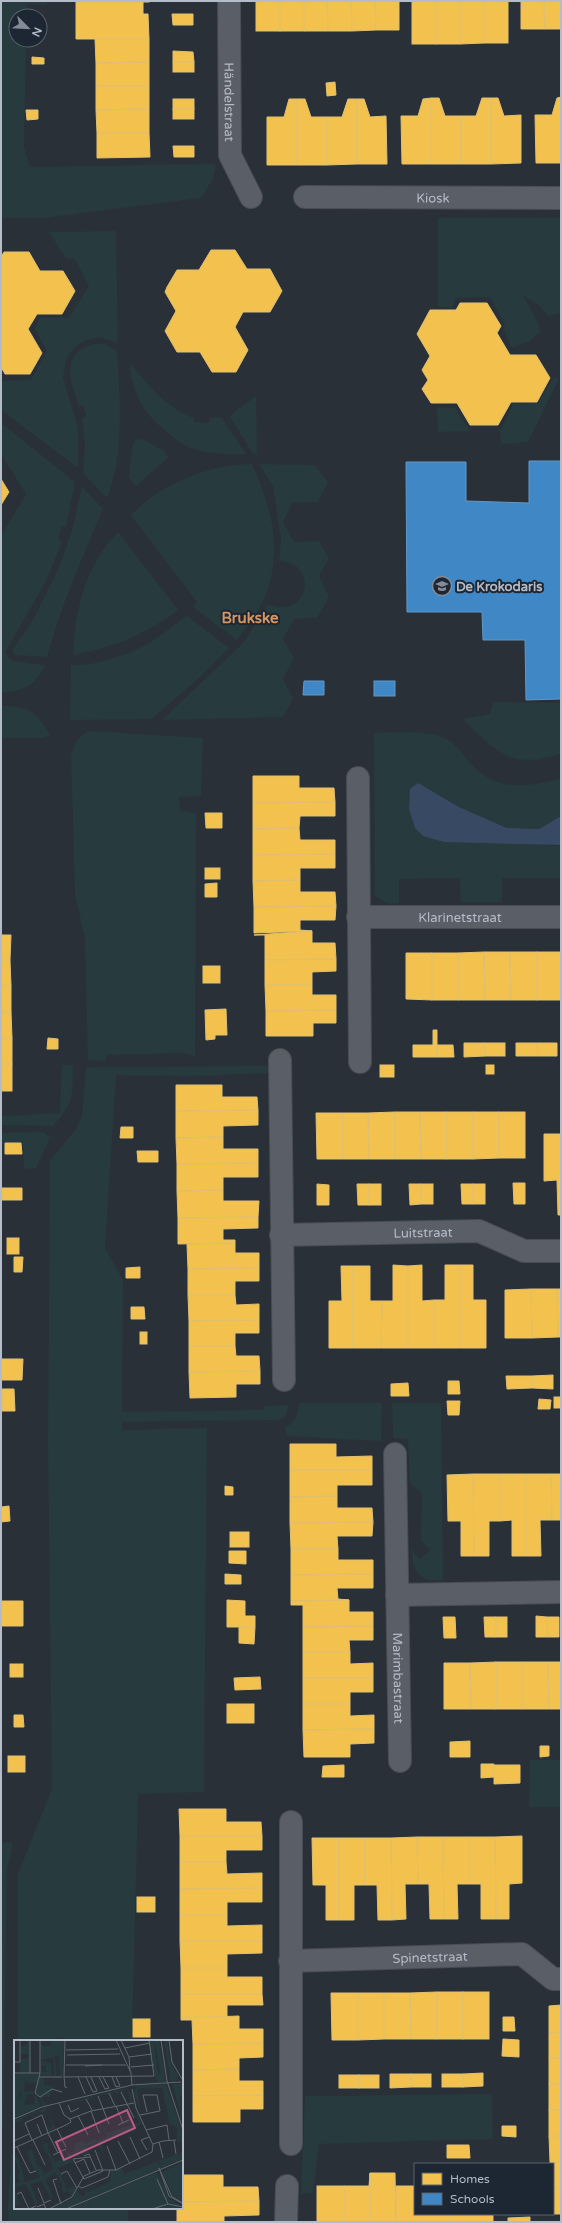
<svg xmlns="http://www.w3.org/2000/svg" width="562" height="2223" font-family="'Varela Round',sans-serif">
<rect width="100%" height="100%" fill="#2a3038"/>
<!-- green -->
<g fill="#273a3e">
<path d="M1 1H47V5L27 4V16H16V40H26L24 147 30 167 216 164 213 178 201 198 42 218H1Z"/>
<path d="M438 218H561V313L548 316 539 305 524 296 539 325 540 332 530 341 512 348 503 329 505 325 490 297 456 298 452 308 438 306Z"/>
<path d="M116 231 118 343 100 337 86 340 75 347 67 357 63 377 78 428V468L1 410V381L31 380 47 351 35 329 40 317 69 318 89 286 75 259 66 258 49 232Z"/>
<path d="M93 344H105L117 351C120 399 125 452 107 498L83 473 85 444 82 418 86 416 83 405 79 407C74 390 62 365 79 351 83 348 89 346 93 344Z"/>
<path d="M130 363C148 385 166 408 194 418V422L209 423V418L221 417 246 454C227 454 209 455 191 448 183 445 175 439 168 433 144 413 132 395 130 363Z"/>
<path d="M553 378 559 379 528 442 501 444 500 431 513 404 538 403Z"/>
<path d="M256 396 257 454H253L230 417 233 413Z"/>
<path d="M437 407 455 408 470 431 438 432Z"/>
<path d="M1 423 75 482 66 527 62 526 58 539 62 542 46 581 5 653 12 661 45 665C36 686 22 692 1 692V536L26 494 1 454Z"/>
<path d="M142 439 165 451 168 458 136 486 129 477 133 445 135 440Z"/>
<path d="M252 464C274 511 285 561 259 609 253 620 244 630 237 640L193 607 197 602 131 515C157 488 196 470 234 465 240 464 246 465 252 464Z"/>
<path d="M259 464 315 465 328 482 318 502 292 503 283 522 294 542 319 541 329 558 319 576 329 597 317 618 294 619 283 639 294 658 283 679 293 699 283 717 162 720 243 643 268 604C309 621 320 562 279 561L281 538 273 486Z"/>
<path d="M82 487 103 509C82 558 61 606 47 657L14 655 13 649 32 622 58 570 71 534Z"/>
<path d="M118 532 178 610C143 636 116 646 73 655 75 610 85 566 118 532Z"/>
<path d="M187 616 229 648 198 679 151 719 70 720 71 664C88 669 128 654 144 646 159 638 173 625 187 616Z"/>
<path d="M493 702 561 703V753C556 757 550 757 544 758 506 767 487 743 463 719L490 714Z"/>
<path d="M1 706C29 706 36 711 50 735L44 738H1Z"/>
<path d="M88 731 203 738 201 796 179 797 180 811 196 813 195 1056 184 1053 106 1055V1061L88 1060 85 940 75 893 71 754 78 739Z"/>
<path d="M374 733C392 733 432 730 447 739 457 745 465 758 473 766 500 793 527 786 561 779V816L539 829 507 828 459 807 438 794 410 789 550 846 561 845V878H502V902H461L460 878 399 879V903L389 904 375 896Z"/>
<path d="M62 1065H73C72 1097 75 1101 53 1126L1 1125V1116L60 1113Z"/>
<path d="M273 1066V1073L191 1076 116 1075 105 1248 123 1280 122 1412 264 1410V1406L289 1405 285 1417 278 1420 122 1422V1430L207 1428 204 1792 138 1794 132 2041H76L58 2037 51 2041H18V1874L52 1789 48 1442 50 1160 74 1132 82 1117 86 1067Z"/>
<path d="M44 1132 50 1138 36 1168 24 1169 23 1144H1V1133Z"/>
<path d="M299 1403H382L381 1441 287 1436 285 1427C297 1423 297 1414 299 1403Z"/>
<path d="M392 1403H441L443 1580C420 1584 412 1571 412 1550L420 1559 430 1550 421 1540 422 1493 410 1483 408 1439 393 1438Z"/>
<path d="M530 1760H561V1807H529Z"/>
<path d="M1 1842 13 1843 7 1869 3 2126 1 2135Z"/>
<path d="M492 2094 493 2139 319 2144 313 2193 301 2194 305 2096Z"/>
<path d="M11 2154H15V2208H128V2222H9L8 2209Z"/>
</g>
<!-- water -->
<path fill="#384963" d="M418 783 459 807 507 828 539 829 561 816V845L444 842 423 836 415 828 409 809 410 789Z"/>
<!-- homes -->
<g fill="#f2c14e" stroke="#dfc073">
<rect x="95" y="1" width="54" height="1"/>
<rect x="256" y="1" width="24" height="30"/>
<rect x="280" y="1" width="24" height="30"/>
<path d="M304 1H327L328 31H304Z"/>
<path d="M327 1H351L352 31H328Z"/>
<path d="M351 1H375L376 30 352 31Z"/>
<path d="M375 1H399V30H376Z"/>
<rect x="412" y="1" width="24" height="43"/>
<rect x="436" y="1" width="24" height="43"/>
<path d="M460 1H484V43L460 44Z"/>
<rect x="484" y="1" width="24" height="42"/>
<path d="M521 1H544L545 29H521Z"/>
<path d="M544 1H561V29H545Z"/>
<path d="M76 2H143V14H148L149 39H76Z"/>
<path d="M172 14H193V25H173Z"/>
<path d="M95 39H149V62L96 63Z"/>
<path d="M173 51 193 52 194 62H173Z"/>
<path d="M32 57 44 58V64H32Z"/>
<path d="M149 62V86H96V63Z"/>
<rect x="173" y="62" width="21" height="10"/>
<path d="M335 82 336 95 327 96 326 83Z"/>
<path d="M96 86H149V109L96 110Z"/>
<path d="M561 97V163H536L535 115H552L557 98Z"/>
<path d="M431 98H439L445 116H461V164H431Z"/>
<path d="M431 98V164H402L401 116H418L423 99Z"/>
<path d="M482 98H491V164H461V116H476Z"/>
<path d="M491 98H498L504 116 521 115V163L491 164Z"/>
<rect x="173" y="99" width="21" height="10"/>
<path d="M289 99H297V165H267V117H284Z"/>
<path d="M297 99H305L311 117H327V165H297Z"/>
<path d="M348 99H357V164L327 165V117H342Z"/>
<path d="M357 99H364L370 117 386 116 387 164H357Z"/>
<path d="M149 109V133H97L96 110Z"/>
<rect x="173" y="109" width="21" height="10"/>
<path d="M26 110H38V119L27 120Z"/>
<path d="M97 133H149L150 157 97 158Z"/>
<path d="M173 146H194V157H174Z"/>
<path d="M211 250H235L247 269H270L282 291 270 312H243L235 327 248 350 236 372H212L200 352H177L165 331 176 311 165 292 167 287 177 270H199Z"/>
<path d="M4 252H29L40 271H63L75 291 62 314H37L28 329 42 353 30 374H5L1 367V257Z"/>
<path d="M460 303H487L501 326 497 333 510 355H536L550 378 537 402H511L498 425H470L457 403H431L422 389 428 380 422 370 430 356 417 334 430 310H456Z"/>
<path d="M1 479 9 492 1 505Z"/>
<path d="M253 776H299V788H334L335 802 253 803Z"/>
<path d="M335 802V816H300L299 828 253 829V803Z"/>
<path d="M205 813H222V828H206Z"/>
<path d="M299 828 300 840H335V854L253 855V829Z"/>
<path d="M335 854V868H300V880L253 881V855Z"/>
<rect x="205" y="868" width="15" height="11"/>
<path d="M300 880V892H335L336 906 254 907 253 881Z"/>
<path d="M217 883V897H205V884Z"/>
<path d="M336 906 335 920H300V930L312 931 254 933V907Z"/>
<path d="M312 931V943H335L336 959 265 960V935H254Z"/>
<path d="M1 935H11L10 960H1Z"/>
<path d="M484 952H510L511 1000H485Z"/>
<path d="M484 952 485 1000H458V953Z"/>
<path d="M510 952H537V1000H511Z"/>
<rect x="537" y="952" width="24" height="48"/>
<path d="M406 953H432V1000L406 999Z"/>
<rect x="432" y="953" width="26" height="47"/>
<path d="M336 959V971L312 972V985H265V960Z"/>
<path d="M1 960H10L11 986H1Z"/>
<rect x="203" y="966" width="17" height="17"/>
<path d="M265 985H312V995H336V1010L266 1011Z"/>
<rect x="1" y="986" width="10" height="26"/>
<path d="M226 1009 227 1035H215V1039L206 1040 205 1010Z"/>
<path d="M336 1010V1023H313V1036H266V1011Z"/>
<path d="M1 1012H11L12 1038H1Z"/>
<path d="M433 1030H437V1057H413V1045H433Z"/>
<rect x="1" y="1038" width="11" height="26"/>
<path d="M48 1038 58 1039V1049H47Z"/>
<path d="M464 1043H485V1056L464 1057Z"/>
<rect x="485" y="1043" width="20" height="13"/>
<path d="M516 1043H537L538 1056H516Z"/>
<path d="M537 1043H557V1056H538Z"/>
<path d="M437 1045H453L454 1057H437Z"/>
<rect x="1" y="1064" width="11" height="27"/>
<rect x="380" y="1065" width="14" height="12"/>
<rect x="486" y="1065" width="8" height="9"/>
<path d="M176 1085H222V1097H257L258 1110 176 1111Z"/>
<path d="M258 1110V1125L223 1126V1137L176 1138V1111Z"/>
<path d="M395 1112V1159H369L368 1113Z"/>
<path d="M395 1112H420L421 1159H395Z"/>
<path d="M420 1112H447V1159H421Z"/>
<rect x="447" y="1112" width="26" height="47"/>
<path d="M473 1112H499V1158L473 1159Z"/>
<rect x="499" y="1112" width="26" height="46"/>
<path d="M316 1113H343V1159H317Z"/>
<path d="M343 1113H368L369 1159H343Z"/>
<path d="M121 1127H133V1138H120Z"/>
<path d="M544 1134H561V1215H558L557 1180 544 1181Z"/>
<path d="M223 1137V1149H258V1163L177 1164 176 1138Z"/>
<path d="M5 1143H21L22 1154H5Z"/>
<path d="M137 1151H158V1162H138Z"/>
<path d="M258 1163V1177H223V1190L177 1191V1164Z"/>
<path d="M513 1183H525V1204H514Z"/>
<path d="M317 1184 329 1185V1205H317Z"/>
<path d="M357 1184H369V1205H358Z"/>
<rect x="369" y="1184" width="12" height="21"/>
<path d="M409 1184H421V1204L410 1205Z"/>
<rect x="421" y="1184" width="12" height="20"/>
<path d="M461 1184H473V1204H462Z"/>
<rect x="473" y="1184" width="12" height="20"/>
<path d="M1 1188H22V1200H2Z"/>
<path d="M223 1190V1201H259L258 1217 178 1218 177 1191Z"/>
<path d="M258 1217V1228L223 1229V1240H235V1243L178 1244V1218Z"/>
<rect x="7" y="1238" width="12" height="16"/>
<path d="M235 1243V1253H259V1268L188 1269 187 1244Z"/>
<path d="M14 1257H23L22 1272H14Z"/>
<path d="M393 1265 408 1266V1348H381L382 1301H393Z"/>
<path d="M422 1265V1301L434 1300V1348H408V1266Z"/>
<path d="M445 1265H460V1348H434V1300H445Z"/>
<path d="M460 1265H473V1300H486V1348H460Z"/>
<path d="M341 1266H353V1348H329V1301H342Z"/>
<path d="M353 1266H370V1301H382L381 1348H353Z"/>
<path d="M140 1267V1278H126V1268Z"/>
<path d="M259 1268V1281H235V1295H188V1269Z"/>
<path d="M531 1289H557L558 1337 532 1338Z"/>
<path d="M531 1289 532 1338H505V1290Z"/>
<path d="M557 1289H561V1337H558Z"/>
<path d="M188 1295H235L236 1305 259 1304V1320L189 1321Z"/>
<path d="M131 1307H144L145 1319H131Z"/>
<path d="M259 1320V1333H235V1346H189V1321Z"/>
<rect x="140" y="1332" width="7" height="12"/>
<path d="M189 1346H235L236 1356H259L260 1371 189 1372Z"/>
<path d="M1 1359H23L22 1380H1Z"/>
<path d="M260 1371V1384H236V1397L190 1398 189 1372Z"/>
<path d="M553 1375V1389L532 1388V1376Z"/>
<path d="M506 1376H532V1388L507 1389Z"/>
<path d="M448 1381H459L460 1394H448Z"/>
<path d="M408 1383 409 1396H391V1384Z"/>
<path d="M2 1389H14L15 1411H2Z"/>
<rect x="554" y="1397" width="7" height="11"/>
<path d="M539 1399 551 1400 550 1409H538Z"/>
<path d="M447 1401H460L459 1415H448Z"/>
<path d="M290 1444H336V1457L372 1456V1470H290Z"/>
<path d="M290 1470H372V1485H337V1496L290 1497Z"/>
<path d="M473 1474 474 1556H461V1521H448L447 1475Z"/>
<path d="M473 1474H500V1521H489V1556H474Z"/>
<path d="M500 1474H526V1556H512V1520L500 1521Z"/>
<path d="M526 1474H551L552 1520H540L541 1556H526Z"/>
<path d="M551 1474H561V1520H552Z"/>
<path d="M225 1486 233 1487V1495H225Z"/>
<path d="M337 1496V1508H372L373 1522 290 1523V1497Z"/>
<path d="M9 1506 10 1521 1 1522V1507Z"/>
<path d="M373 1522 372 1536H337L338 1549H291L290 1523Z"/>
<rect x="230" y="1532" width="19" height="15"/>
<path d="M291 1549H338V1560H373V1574L291 1575Z"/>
<path d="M229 1551H246V1564L229 1563Z"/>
<path d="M225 1574 241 1575V1584H225Z"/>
<path d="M373 1574V1588H337L338 1599 349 1600 291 1601V1575Z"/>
<path d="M227 1600 245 1601V1616H255V1627H227Z"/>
<path d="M349 1600V1612H373V1626L303 1627V1605H291V1601Z"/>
<path d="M2 1601H23V1626H1Z"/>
<path d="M536 1616 547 1617 548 1637H536Z"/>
<path d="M443 1617H455L456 1638H444Z"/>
<path d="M484 1617H496V1637H485Z"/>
<rect x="496" y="1617" width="11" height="20"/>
<path d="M547 1617H559V1637H548Z"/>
<path d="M373 1626V1640H349L350 1652H303V1627Z"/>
<path d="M239 1627H255L254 1644 239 1643Z"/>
<path d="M303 1652H350V1664L373 1663V1678H303Z"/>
<rect x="496" y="1662" width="26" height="47"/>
<path d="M496 1662V1709H471L470 1663Z"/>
<path d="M522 1662H548L549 1709H522Z"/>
<path d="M548 1662H561V1709H549Z"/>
<path d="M444 1663H470L471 1709H444Z"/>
<rect x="10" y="1664" width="13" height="13"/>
<path d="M260 1677 261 1689 235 1690 234 1678Z"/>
<path d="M303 1678H373V1692H350V1704H303Z"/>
<rect x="227" y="1704" width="27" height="19"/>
<path d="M303 1704H350V1716L374 1715V1729L303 1730Z"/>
<path d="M14 1715H23L24 1727H14Z"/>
<path d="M374 1729V1743L350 1744V1757H304L303 1730Z"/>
<path d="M470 1741V1757H450V1742Z"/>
<path d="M540 1746H549V1756L540 1757Z"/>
<rect x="8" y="1756" width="17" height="16"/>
<path d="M481 1764H494V1777L481 1778Z"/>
<path d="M344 1765V1777H322L323 1766Z"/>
<path d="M494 1765H520V1783L494 1784Z"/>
<path d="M179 1809H226V1822H261L262 1836H180Z"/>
<path d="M180 1836H262V1850H226V1862H180Z"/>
<path d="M522 1836V1883L509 1884V1919H496L495 1837Z"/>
<path d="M417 1837 418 1884H405L406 1919 392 1920 391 1838Z"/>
<path d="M417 1837H443L444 1919H430L429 1884H418Z"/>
<path d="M443 1837H470V1884H457L458 1919H444Z"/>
<path d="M470 1837H495L496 1919H481V1884H470Z"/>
<path d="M312 1838H339V1920H326V1885H313Z"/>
<path d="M339 1838H365V1885H354V1920H339Z"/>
<path d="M365 1838H391L392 1920H378L377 1885H365Z"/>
<path d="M180 1862H226L227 1874 262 1873V1888L180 1889Z"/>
<path d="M262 1888V1902H227V1915H180V1889Z"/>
<rect x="137" y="1897" width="18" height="15"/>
<path d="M180 1915H227V1926L262 1925V1941H180Z"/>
<path d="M180 1941H262V1953L227 1954V1968H181Z"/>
<path d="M181 1968H227V1977H262V1994H181Z"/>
<path d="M437 1992V2039H411L410 1993Z"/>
<rect x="437" y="1992" width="26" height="47"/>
<rect x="463" y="1992" width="26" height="47"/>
<path d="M331 1993H358V2040H332Z"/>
<path d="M358 1993H384V2039L358 2040Z"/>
<path d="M384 1993H410L411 2039H384Z"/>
<path d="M181 1994H262L263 2005H227V2017L181 2018Z"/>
<path d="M561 2005V2032L549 2033V2006Z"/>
<path d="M239 2016V2029H263V2043L193 2044 192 2020H181V2018Z"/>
<path d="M503 2017H514L515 2031H503Z"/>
<rect x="133" y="2019" width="17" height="18"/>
<path d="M561 2032V2058H549V2033Z"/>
<path d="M503 2039 519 2040V2057L502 2056Z"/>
<path d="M263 2043V2057L239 2058V2069L193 2070V2044Z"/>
<rect x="549" y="2058" width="12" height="26"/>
<path d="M239 2069V2081H263V2095L193 2096V2070Z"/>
<path d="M483 2073V2086L463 2087V2074Z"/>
<path d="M390 2074H411V2087L390 2088Z"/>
<rect x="411" y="2074" width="20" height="13"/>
<rect x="442" y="2074" width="21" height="13"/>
<rect x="339" y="2075" width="20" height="13"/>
<rect x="359" y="2075" width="20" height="13"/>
<rect x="549" y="2084" width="12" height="26"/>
<path d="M263 2095V2109H240V2122H193V2096Z"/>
<rect x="549" y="2110" width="12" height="26"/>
<path d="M502 2126H516V2137L502 2136Z"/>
<path d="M549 2136H561V2162H550Z"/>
<path d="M447 2145H469L470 2158H447Z"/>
<path d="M550 2162H561V2188H553V2164H550Z"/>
<path d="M370 2173H395L396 2222H370Z"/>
<path d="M370 2173V2222H344V2186H369Z"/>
<path d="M182 2175H223V2187H258L259 2201 182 2202Z"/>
<rect x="317" y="2186" width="27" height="36"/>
<path d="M396 2186H415V2214H422V2222H396Z"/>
<path d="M553 2188H561V2214H550H553Z"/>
<path d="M259 2201V2215L224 2216V2222H177V2208H182V2202Z"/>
<rect x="422" y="2214" width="26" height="8"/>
<rect x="448" y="2214" width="45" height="8"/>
<path d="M530 2217V2222H508V2218Z"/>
</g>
<!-- schools -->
<g fill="#3f88c5" stroke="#6298c6">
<path d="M529 461H561V699L526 700 525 640H483L482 612H407L406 462H466V501L529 503Z"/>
<path d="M304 681H324V695H303Z"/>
<rect x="374" y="681" width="21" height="15"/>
</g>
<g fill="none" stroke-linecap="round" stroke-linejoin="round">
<defs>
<g id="minor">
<path id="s1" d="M229 1 230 155 251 197"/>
<path id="s2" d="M305 197 561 198"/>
<path d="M358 778 360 1062"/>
<path id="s3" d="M358 917H561"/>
<path d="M280 1060 284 1380"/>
<path id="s4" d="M281 1235 479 1231 524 1251H561"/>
<path id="s5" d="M395 1454 400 1761"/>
<path d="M397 1595 561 1592"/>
<path d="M291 1822V2144"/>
<path id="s6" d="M290 1961 522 1954 553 1979H561"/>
<path d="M286 2222 287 2186"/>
</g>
</defs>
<!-- minor casing -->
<use href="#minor" stroke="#484c53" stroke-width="24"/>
<!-- minor -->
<use href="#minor" stroke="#5a5e66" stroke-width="22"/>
</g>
<!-- icons -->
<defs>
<symbol id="school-ring" viewBox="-11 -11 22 22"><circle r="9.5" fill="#1d2633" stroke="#848b96" stroke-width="1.5"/><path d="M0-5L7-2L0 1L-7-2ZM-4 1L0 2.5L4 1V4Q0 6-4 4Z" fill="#848b96"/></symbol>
</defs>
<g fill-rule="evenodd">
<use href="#school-ring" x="431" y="575" width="22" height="22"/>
</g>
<g text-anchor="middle" stroke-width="4" stroke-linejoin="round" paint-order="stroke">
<!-- street labels -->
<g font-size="13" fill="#b4bcc9" stroke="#1d2633">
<text dy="5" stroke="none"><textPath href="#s1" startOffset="101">Händelstraat</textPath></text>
<text dy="5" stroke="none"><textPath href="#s2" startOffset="128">Kiosk</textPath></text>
<text dy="5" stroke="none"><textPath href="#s3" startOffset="102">Klarinetstraat</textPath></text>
<text dy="5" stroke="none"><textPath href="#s4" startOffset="142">Luitstraat</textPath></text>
<text dy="5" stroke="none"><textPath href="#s5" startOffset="224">Marimbastraat</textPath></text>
<text dy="5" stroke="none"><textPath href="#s6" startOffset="140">Spinetstraat</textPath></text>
</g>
<!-- poi labels -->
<g font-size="13" font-weight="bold" fill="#b4bcc9" stroke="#1d2633" text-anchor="start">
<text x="456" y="591">De Krokodaris</text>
</g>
<!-- quarter labels -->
<g font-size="15" font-weight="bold" fill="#d59563" stroke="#1d2633">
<text x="250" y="623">Brukske</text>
</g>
</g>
<!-- overview -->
<g transform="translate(14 2040)">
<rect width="169" height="169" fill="#2a3038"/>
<path d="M13 0H15L16 33H6V19L15 18 14 14H6L7 6 13 5ZM37 0H50L49 32 47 10 49 37H46L45 16H41L43 37H40L39 17 27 20 26 2 29 6H37ZM135 0 140 2 143 29 147 37 142 8 139 0H145L152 42 121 44 119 37H121L122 43 145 42 141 37ZM150 0H153L156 22 164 36 162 41 157 42ZM27 21 37 23 38 36 26 37 27 27 28 32H32V26H27ZM0 34 3 36V34H25L23 43 12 42 16 39 12 41 5 55 8 59 7 51 11 44 10 51 20 52 19 55 13 54 10 65 20 64 21 54 27 66 0 78ZM25 38H30V44L39 47 35 58 30 56 28 61 33 64 28 66 26 56 22 53ZM152 44 169 95V119L50 169H37L58 159 63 151 67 156 71 155 72 147 74 152 96 142 97 131 112 126 108 129 111 134 143 121 146 125 152 122 146 124 145 121 168 112 167 101H163V88L156 84 148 48 123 49 127 74 120 53 123 46ZM158 44H169V55L166 57 169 80ZM113 49 117 53 119 62 113 64 117 60 113 50 104 52 103 55 101 52 66 61 51 64 99 51ZM119 64 128 84 120 89 121 95 118 90 87 102 90 116 83 102 68 109 73 108 75 113 69 115 65 112 66 118 58 113 56 116 62 128 59 122 44 128 48 135 53 132 47 136 53 149 60 146 62 149 57 157 55 159 47 163V162L45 158 48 162 57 157 54 151 49 153 48 143 41 132 32 140 39 158 37 159 27 141 17 144 24 165 22 166 12 144H8L10 145 0 148 6 164 3 166 0 162V144L6 142 3 136 6 133 0 117 3 116 5 120 11 142 26 137 20 130 13 112 18 109 24 127 26 126 30 134 34 132 39 129 37 120 28 105 33 102 35 112 41 122 54 117 52 111 56 115 55 113 60 111 61 103 69 101 71 104 81 99 80 96 83 101 93 96 89 86 94 83 90 86 93 93 125 82 119 65 114 66ZM31 68 42 88 34 91 33 89 39 86 32 71 28 73 26 71 9 78V81L0 83V80ZM169 122V162L160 158 148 132ZM143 132 156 159 169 167 154 163 153 159V164L168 169H77L74 161 76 169H54Z" fill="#273a3e"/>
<path fill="none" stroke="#616872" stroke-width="1" d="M26 0V33L21 53 26 57M51 0 50 37 51 47 53 48M102 0 117 33 118 45M107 0 115 17 116 31M147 0 153 41 169 90M155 0 158 22 168 39M111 8 136 3M52 10 104 9M53 15 106 14M115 17 138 14M0 22H6V0M52 25H112M71 26 88 25M117 27 140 25M0 33H26M16 33V0M25 37H48M50 37 140 36 135 0M64 37 71 54M72 37 79 52 83 51 77 37M85 37 91 49 95 48 89 37M98 37 102 47 106 46 102 37M107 52 120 78M95 53 101 66M84 56 95 84M26 57 38 49 48 52M72 59 78 70M45 63 50 75 56 79M54 65 57 72 65 68M102 66 109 83M77 71 85 93M126 75 146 71 143 55H129L133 72M64 76 74 95M0 79 28 67 118 45 167 42M23 84 28 96M104 85 115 80M43 89 52 107M132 90 153 85 155 100M34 93 44 113M116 97 126 119M18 100 11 83 28 75 34 93M19 100 31 125M0 101 15 94M104 101 116 124M160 101 162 114M145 102 149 118M139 104 149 101 162 100M93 106 102 130M3 107 16 133 22 131M0 108 52 85 57 82 56 79 77 71 120 63M133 110 127 100 135 97M39 115 52 109M70 116 75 114 82 130M76 117 59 119 70 139 89 131 81 110M61 123 70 119 76 133M47 134 53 131 63 148M43 139 39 140 47 164M143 139 154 164M64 146 68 148 94 137 96 130M24 148 30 163 37 160M3 154 7 152 15 169 22 166M169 163 158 157 145 128 155 156 169 164M23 167 30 164 32 169M35 169 58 157 70 136 84 130H102L138 112 139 105 122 68 118 49M52 169 169 120M138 169 154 164 169 167"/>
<path fill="#bc5a87" fill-opacity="0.15" stroke="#bc5a87" stroke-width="2" d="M113 70 121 88 50 120 42 102Z"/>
<rect width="169" height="169" fill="none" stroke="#b4bcc9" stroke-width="2"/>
</g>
<!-- border -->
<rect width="562" height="2223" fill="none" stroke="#b4bcc9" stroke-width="4"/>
<!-- legend -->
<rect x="414" y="2163" width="140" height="52" fill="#1d2633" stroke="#59626f"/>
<rect x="422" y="2173" width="20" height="12" fill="#f2c14e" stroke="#59626f"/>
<text x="450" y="2183" font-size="12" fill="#b4bcc9">Homes</text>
<rect x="422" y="2193" width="20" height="12" fill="#3f88c5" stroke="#59626f"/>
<text x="450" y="2203" font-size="12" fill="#b4bcc9">Schools</text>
<!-- north arrow -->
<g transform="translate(28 28) rotate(114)"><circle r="19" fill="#1d2633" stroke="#59626f"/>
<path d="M0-3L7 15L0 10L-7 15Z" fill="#848b96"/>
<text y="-6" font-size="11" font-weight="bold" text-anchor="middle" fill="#b4bcc9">N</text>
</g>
</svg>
